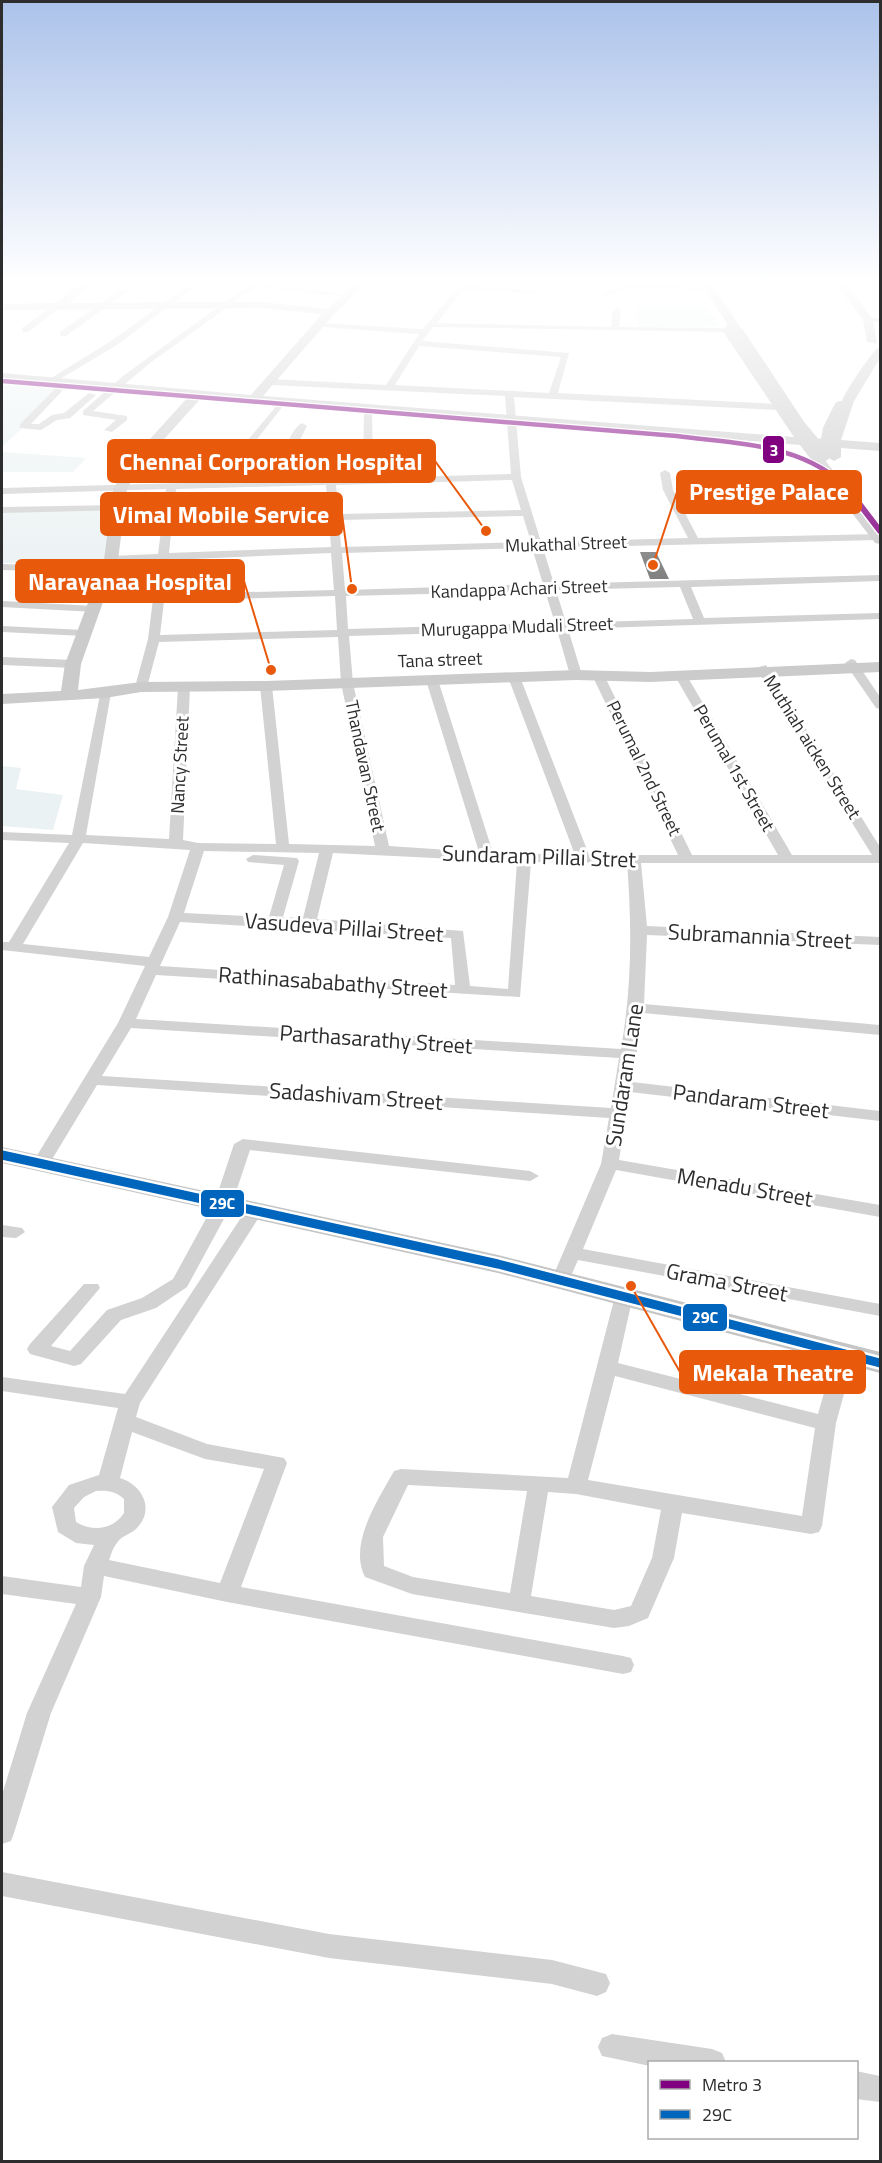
<svg xmlns="http://www.w3.org/2000/svg" width="882" height="2163" font-family="'Titillium Web',sans-serif">
<rect width="100%" height="100%" fill="#fff"/>
<!-- green -->
<g fill="#ebf2f3">
<path d="M635 307H707L721 326 638 327Z"/>
<path d="M6 378 69 384 2 447V383Z"/>
<path d="M2 452 86 458 73 472H2Z"/>
<path d="M116 509 105 562 2 563V511Z"/>
<path d="M2 766 21 768 16 789 63 795 53 830 2 826Z"/>
</g>
<!-- building -->
<path fill="#7e7e7e" d="M640 552H656L669 579H650Z"/>
<g fill="none" stroke-linecap="round" stroke-linejoin="round">
<!-- street -->
<g fill="#d2d2d2" fill-rule="evenodd">
<path d="M11 283H26L27 284 23 286Z"/>
<path d="M130 283H139L66 336H60V332Z"/>
<path d="M191 283H200L117 345 55 382 48 380 111 341Z"/>
<path d="M251 283 353 295 349 297 256 287 150 363 93 411 127 416V420L112 432 104 430 116 420 83 415V411L123 376Z"/>
<path d="M461 283 537 291 533 293 463 290 437 323 611 327 613 310 617 308 621 310 619 327 728 328 732 330 728 332 433 327 422 341 569 353 558 393 778 404 782 407 778 410 514 397 521 477 541 542 688 538 663 490 660 473 665 470 670 473 673 490 698 538 880 534 878 540 543 548 554 584 880 575V581L691 587 704 618 880 613V619L568 629 582 675 576 679 570 675 557 630 349 636 353 683 389 846 479 852 426 680 432 676 438 680 493 853 575 855 508 677 514 673 520 677 589 855H678L593 677 599 673 605 677 692 855H778L675 676 681 672 687 676 792 855H872L756 668 766 665 880 847V863H641L647 926 880 937V945L647 935 644 1004 880 1025V1035L643 1013 632 1082 880 1111V1121L630 1092 619 1160 880 1205V1217L616 1170 583 1249 880 1304V1316L578 1260 567 1285H553L551 1281 601 1164 609 1118 97 1085 48 1166H36L33 1162 118 1023 145 966 2 950V942H9L69 843 2 840V832L72 835 101 690H109L111 693 86 835 169 839 178 687 184 683 190 687 183 840 198 843 276 844 260 686 266 682 272 686 289 844 375 846 341 683 338 637 159 642 147 687 145 690H137L135 687 148 639 158 560 110 562 105 559 110 556 158 554 162 523 160 521 162 519 166 489 2 494V488L219 482 232 459 283 398 287 401 239 462 229 482 279 481C281 465 287 431 302 423L307 426 293 454 289 480 363 478 364 408 368 405 372 408 373 478 511 474 505 396 272 385 268 382 272 379 386 385 419 334 322 327 319 323 423 329ZM419 346 561 357 549 393 395 385ZM512 480 521 510 339 514 336 485ZM326 485 328 514 173 518 176 489ZM523 516 531 542 341 547 339 520ZM329 520 331 547 169 553 172 524ZM532 548 543 584 345 590 342 553ZM331 553 334 590 165 594 168 560ZM680 587 693 619 566 623 556 590ZM545 591 555 623 348 629 346 596ZM335 596 337 630 160 635 164 601ZM83 843 190 850 168 917 149 957 23 944ZM204 851 319 853 303 918 283 917 299 861 297 858 253 855 246 859 248 862 284 865 269 917 184 913ZM333 853 517 862 508 989 470 986 463 931 317 919ZM531 862 627 863C632 927 632 985 621 1049L136 1019 156 975 520 997ZM180 922 451 938 455 985 160 966ZM131 1028 619 1058 611 1108 102 1076Z"/>
<path d="M625 284 710 286 714 288 710 290 626 288 605 296 601 294Z"/>
<path d="M54 305 61 307 28 332H22V328Z"/>
<path d="M868 318H880V322H865Z"/>
<path d="M56 388 63 390 31 424H39L52 415 64 413 89 393 96 395 70 418 57 420 41 430 20 428V424Z"/>
<path d="M118 505 122 506V510L2 513V507Z"/>
<path d="M2 564 108 567 113 570 108 573 2 570Z"/>
<path d="M2 601 95 606 101 609 95 612 2 607Z"/>
<path d="M2 626 84 630 90 633 84 636 2 632Z"/>
<path d="M2 657 73 660 79 664 73 668 2 665Z"/>
<path d="M851 659 855 660 880 697V709L876 708 845 663Z"/>
<path d="M243 1139 530 1171 539 1176 530 1181 250 1150 232 1204 187 1287 156 1308 121 1320 81 1364 74 1366 30 1354 27 1349 30 1344 84 1284H98L100 1288 51 1346 70 1351 107 1310 142 1298 173 1279 214 1204 234 1144Z"/>
<path d="M254 1205 263 1211 140 1403 136 1417 207 1444 284 1458 287 1463 241 1587 623 1656 631 1658 634 1665 631 1672 623 1674 227 1602 104 1576 101 1597 51 1713 14 1833 11 1841 2 1844V1795L27 1713 76 1604 2 1594V1576L81 1587 84 1566 94 1545 76 1543 58 1532 52 1507 69 1485 99 1475 118 1408 2 1391V1377L125 1394 248 1207ZM132 1432 205 1459 264 1469 220 1583 109 1560C111 1555 113 1547 117 1543 121 1536 131 1534 136 1529 156 1509 142 1485 120 1478ZM96 1491C107 1490 115 1491 124 1499V1513C113 1530 92 1532 76 1522L74 1508 84 1497Z"/>
<path d="M2 1225 22 1228 25 1232 16 1238 2 1237Z"/>
<path d="M624 1290 631 1292 633 1296 618 1363 818 1414 835 1354 838 1349H852L855 1354 836 1423 822 1526 819 1532 811 1534 682 1513 674 1558 648 1618 629 1626 614 1628 412 1594 365 1577C348 1544 378 1500 394 1471L401 1469 568 1478 615 1296 617 1292ZM615 1376 815 1428 802 1516 588 1480ZM408 1485 527 1491 510 1593 413 1577 384 1566 383 1537ZM548 1492 576 1494 661 1510 652 1558 631 1606 614 1610 531 1596Z"/>
<path d="M2 1872 329 1934 552 1960 606 1974 610 1983 606 1992 597 1996 552 1984 329 1958 2 1896Z"/>
<path d="M612 2034 712 2049 722 2053 726 2062H650V2066L602 2056 598 2047 602 2038Z"/>
<path d="M856 2071 880 2076V2102L856 2099Z"/>
</g>
<!-- secondary -->
<g fill="#cbcbcb" fill-rule="evenodd">
<path d="M81 283H93L69 303 262 302 328 309 355 283H367L334 314 263 396 794 437 722 330 728 325 701 283H711L744 333 738 336 783 405 808 438 828 439C835 405 855 376 876 349L880 348V358L854 401 841 440 880 443V451L841 448V457L834 461 827 457 828 447 814 446 880 531V544L875 543 800 445 202 397 140 466 127 489 118 560 81 664 78 690 141 682 266 681 576 670 650 672 880 662V672L650 682 576 680 266 691 141 692 105 698 2 704V694L61 691 65 664 104 560 113 489 130 461 189 396 2 380V373L251 395 322 314 262 308 2 310V304L55 303Z"/>
<path d="M836 283H847L873 320 877 344 867 342 863 320Z"/>
</g>
<!-- primary -->
<path fill="#c5c5c5" fill-rule="evenodd" d="M2 1147 498 1255 880 1352V1373L498 1273 2 1163Z"/>
<!-- secondary-bridge -->
<g stroke="#cbcbcb" stroke-width="12">
<path d="M738 333 799 425 824 455"/>
<path d="M824 455 829 429 840 407"/>
</g>
<defs>
<path id="bus-1" d="M2 1155 498 1264 880 1363"/>
</defs>
<!-- bus-1 casing -->
<use href="#bus-1" stroke="#fff" stroke-width="14"/>
<!-- bus-1 -->
<use href="#bus-1" stroke="#0065bd" stroke-width="9"/>
<defs>
<path id="metro-1-far1" d="M2 381 677 436C736 444 806 443 850 491"/>
<path id="metro-1" d="M848 489 880 531"/>
</defs>
<!-- metro-1-far1 casing -->
<use href="#metro-1-far1" stroke="#fff" stroke-width="7"/>
<!-- metro-1 casing -->
<use href="#metro-1" stroke="#fff" stroke-width="9"/>
<!-- metro-1-far1 -->
<use href="#metro-1-far1" stroke="#800080" stroke-width="4.5"/>
<!-- metro-1 -->
<use href="#metro-1" stroke="#800080" stroke-width="6"/>
</g>
<!-- sky -->
<linearGradient id="sky" x2="0" y2="1"><stop stop-color="#abc2ea"/><stop offset="0.48" stop-color="#fff"/><stop offset="1" stop-color="#fff" stop-opacity="0"/></linearGradient>
<rect width="882" height="586" fill="url(#sky)"/>
<g text-anchor="middle" stroke-width="6" stroke-linejoin="round" paint-order="stroke">
<!-- far-street labels -->
<g font-size="18" fill="#2d2d2d" stroke="#fff">
<text transform="translate(566 544) rotate(-2)" y="6">Mukathal Street</text>
<text transform="translate(519 589) rotate(-2)" y="6">Kandappa Achari Street</text>
<text transform="translate(517 627) rotate(-2)" y="6">Murugappa Mudali Street</text>
<text transform="translate(440 660) rotate(-2)" y="6">Tana street</text>
<text transform="translate(812 747) rotate(58)" y="6">Muthiah aicken Street</text>
<text transform="translate(180 765) rotate(-87)" y="6">Nancy Street</text>
<text transform="translate(365 766) rotate(78)" y="6">Thandavan Street</text>
<text transform="translate(644 768) rotate(64)" y="6">Perumal 2nd Street</text>
<text transform="translate(734 768) rotate(60)" y="6">Perumal 1st Street</text>
</g>
<!-- street labels -->
<g font-size="22" fill="#2d2d2d" stroke="#fff">
<text transform="translate(539 856) rotate(2)" y="8">Sundaram Pillai Stret</text>
<text transform="translate(344 927) rotate(4)" y="8">Vasudeva Pillai Street</text>
<text transform="translate(760 936) rotate(3)" y="8">Subramannia Street</text>
<text transform="translate(333 982) rotate(4)" y="8">Rathinasababathy Street</text>
<text transform="translate(376 1039) rotate(4)" y="8">Parthasarathy Street</text>
<text transform="translate(624 1075) rotate(-81)" y="8">Sundaram Lane</text>
<text transform="translate(356 1096) rotate(4)" y="8">Sadashivam Street</text>
<text transform="translate(751 1101) rotate(7)" y="8">Pandaram Street</text>
<text transform="translate(745 1187) rotate(10)" y="8">Menadu Street</text>
<text transform="translate(727 1282) rotate(11)" y="8">Grama Street</text>
</g>
</g>
<!-- callouts -->
<path fill="none" stroke="#e8590c" stroke-width="2" d="M486 531L435 461M653 565L677 492M352 589L342 514M271 670L244 581M631 1286L680 1372"/>
<g fill="#e8590c" stroke="#fff" stroke-width="2">
<circle cx="486" cy="531" r="6"/>
<circle cx="653" cy="565" r="6"/>
<circle cx="352" cy="589" r="6"/>
<circle cx="271" cy="670" r="6"/>
<circle cx="631" cy="1286" r="6"/>
</g>
<g fill="#e8590c" stroke="#e8590c" stroke-width="2">
<rect x="108" y="440" width="327" height="42" rx="6"/>
<rect x="677" y="471" width="184" height="42" rx="6"/>
<rect x="101" y="493" width="241" height="42" rx="6"/>
<rect x="16" y="560" width="228" height="42" rx="6"/>
<rect x="680" y="1351" width="185" height="42" rx="6"/>
</g>
<g font-size="24" text-anchor="middle" font-weight="bold" fill="#fff">
<text x="271" y="470">Chennai Corporation Hospital</text>
<text x="769" y="500">Prestige Palace</text>
<text x="221" y="523">Vimal Mobile Service</text>
<text x="130" y="590">Narayanaa Hospital</text>
<text x="773" y="1381">Mekala Theatre</text>
</g>
<g stroke="#fff" stroke-width="2">
<rect x="762" y="435" width="23" height="29" rx="6" fill="#800080"/>
<rect x="200" y="1189" width="45" height="29" rx="6" fill="#0065bd"/>
<rect x="682" y="1303" width="46" height="29" rx="6" fill="#0065bd"/>
</g>
<g font-size="16" text-anchor="middle" font-weight="bold" fill="#fff">
<text x="774" y="456">3</text>
<text x="222" y="1209">29C</text>
<text x="705" y="1323">29C</text>
</g>
<!-- border -->
<rect width="882" height="2163" fill="none" stroke="#2d2d2d" stroke-width="6"/>
<!-- legend -->
<rect x="648" y="2061" width="210" height="78" fill="#ffffff" stroke="#ababab" stroke-width="1.5"/>
<rect x="660" y="2080" width="30" height="9" fill="#800080" stroke="#ababab" stroke-width="1.5"/>
<text x="702" y="2091" font-size="18" fill="#2d2d2d">Metro 3</text>
<rect x="660" y="2110" width="30" height="9" fill="#0065bd" stroke="#ababab" stroke-width="1.5"/>
<text x="702" y="2121" font-size="18" fill="#2d2d2d">29C</text>
</svg>
